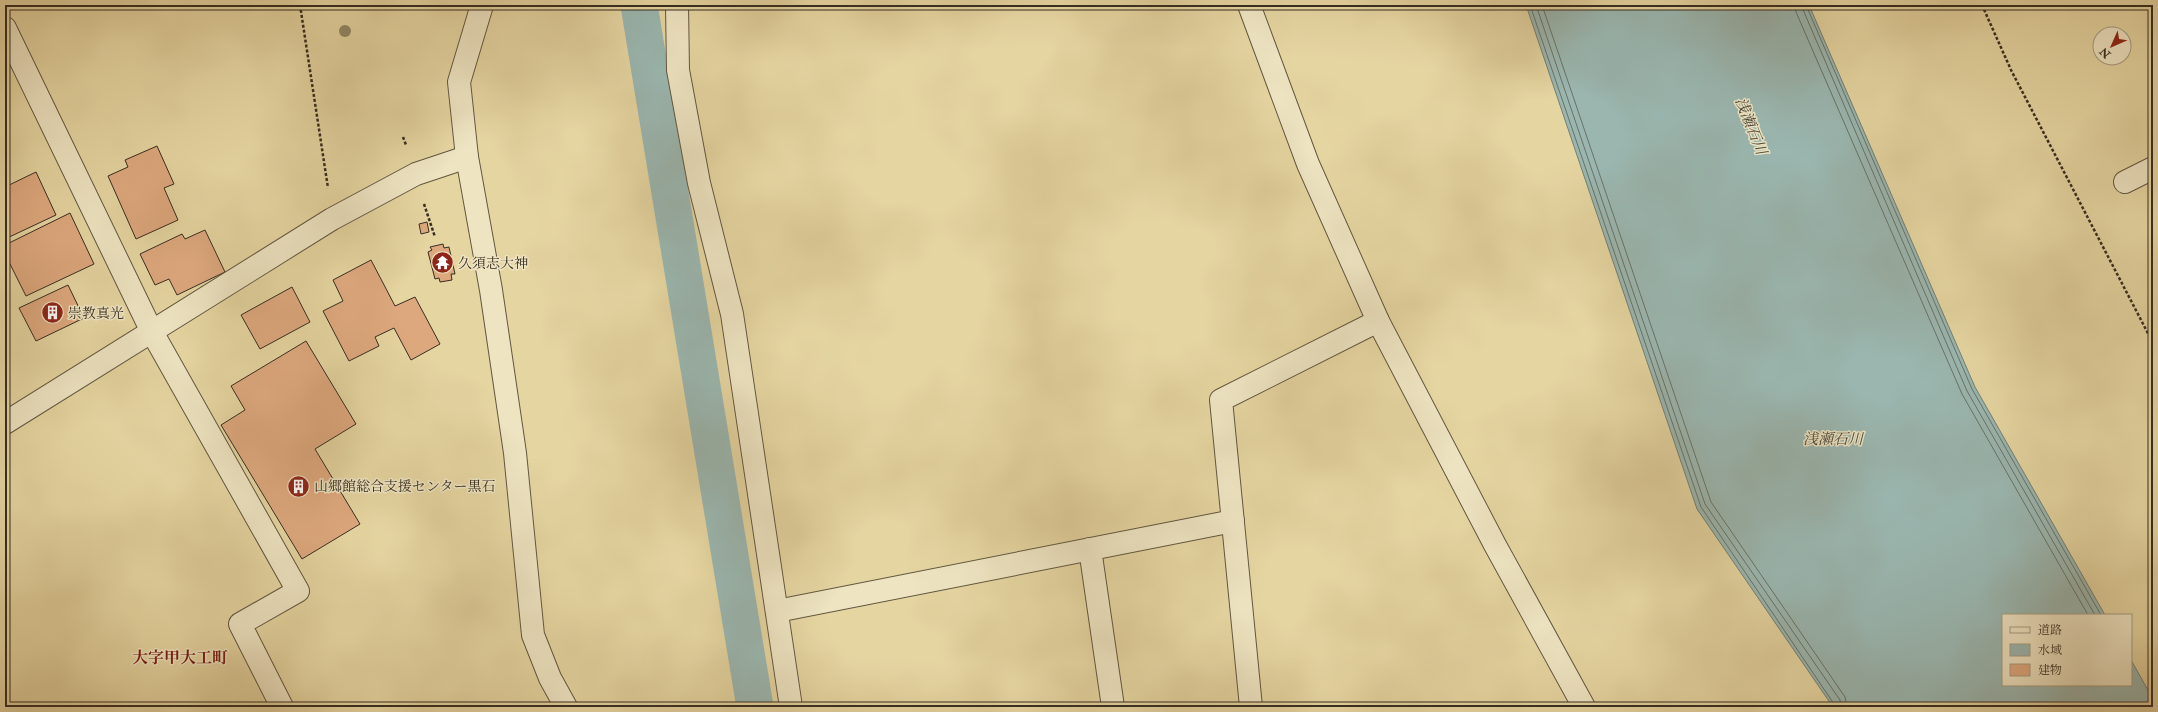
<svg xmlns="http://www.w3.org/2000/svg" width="2158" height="712" font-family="'IM FELL Double Pica','Noto Serif JP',serif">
<rect width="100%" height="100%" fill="#e5d5a1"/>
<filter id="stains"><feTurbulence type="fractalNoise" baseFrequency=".005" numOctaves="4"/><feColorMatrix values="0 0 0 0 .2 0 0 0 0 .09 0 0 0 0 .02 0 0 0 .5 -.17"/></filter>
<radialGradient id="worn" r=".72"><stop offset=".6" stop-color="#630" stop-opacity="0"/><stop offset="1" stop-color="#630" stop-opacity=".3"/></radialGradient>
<!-- water -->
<path fill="#9ab6af" stroke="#727f76" d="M1526 5H1809L1975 387 2105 615H2003V685H2131V660L2153 699V707H1833L1697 509Z"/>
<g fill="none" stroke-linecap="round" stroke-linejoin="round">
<!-- shore -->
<g stroke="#687268" stroke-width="1">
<path d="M1530 5 1701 507 1836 707"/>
<path d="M1536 5 1705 504 1840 700 1841 707"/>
<path d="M1542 5 1711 502 1845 697 1847 707"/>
<path d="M1795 5 1796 12 1962 394 2088 615"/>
<path d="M1801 5 1967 391 2095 615"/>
<path d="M1806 5 1972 389 2101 615"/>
</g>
<!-- canal -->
<path stroke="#9ab6af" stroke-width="37" d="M639 5 755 707"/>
</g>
<!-- building -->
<g fill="#dea87e" stroke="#372d20">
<path d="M157 146 174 184 164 188 178 220 136 239 108 176 128 167 125 160Z"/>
<path d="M36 172 56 215 5 239V187Z"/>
<path d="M70 213 94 264 26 296 5 254V245Z"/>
<path d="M427 222 429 232 421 234 419 224Z"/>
<path d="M205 230 225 272 177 295 169 279 155 285 140 254 182 234 185 239Z"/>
<path d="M443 244 444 248 449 247 455 274H451L452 280 440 282 439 278 435 279 428 252 432 250 430 247Z"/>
<path d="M371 260 395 306 415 297 440 344 411 360 394 328 375 337 379 346 349 361 323 311 343 301 333 280Z"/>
<path d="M68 285 84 318 36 341 19 308Z"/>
<path d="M292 287 310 322 260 349 241 315Z"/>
<path d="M306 341 356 424 315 449 360 524 302 559 221 425 245 410 231 386Z"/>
</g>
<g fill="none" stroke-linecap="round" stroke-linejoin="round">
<defs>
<g id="minor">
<path d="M482 5 459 82 467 157 491 290 515 453 533 635 550 678 566 707"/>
<path d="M677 5 678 70 699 183 732 314 791 707"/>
<path d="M1249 5 1308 164 1378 321 1495 545 1584 707"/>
<path d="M5 28 152 332 298 591 240 624 282 707"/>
<path d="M2125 182 2153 168"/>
<path d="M5 423 332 219 416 174 467 157"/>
<path d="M1090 549 1113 707"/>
<path d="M777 611 1233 521"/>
<path d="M1251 707 1221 400 1378 321"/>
</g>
</defs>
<!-- minor casing -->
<use href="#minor" stroke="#625740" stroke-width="24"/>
<!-- path -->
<g stroke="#372d20" stroke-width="2.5" stroke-dasharray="3 2" stroke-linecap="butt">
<path d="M300 5 328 188"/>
<path d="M1982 5 2011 70 2153 343"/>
<path d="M403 137 406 145"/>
<path d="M424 204 435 237"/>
</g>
<!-- minor -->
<use href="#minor" stroke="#eee4c2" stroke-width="22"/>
</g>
<!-- trees -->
<circle fill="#928966" cx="345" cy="31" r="6"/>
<!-- icons -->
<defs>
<symbol id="temple-disc" viewBox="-11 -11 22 22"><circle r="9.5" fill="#8f2418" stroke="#eee4c2"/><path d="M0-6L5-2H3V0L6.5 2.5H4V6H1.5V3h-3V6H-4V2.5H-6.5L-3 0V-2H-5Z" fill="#fff"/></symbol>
<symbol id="building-disc" viewBox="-11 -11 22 22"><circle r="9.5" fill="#8f2418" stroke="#eee4c2"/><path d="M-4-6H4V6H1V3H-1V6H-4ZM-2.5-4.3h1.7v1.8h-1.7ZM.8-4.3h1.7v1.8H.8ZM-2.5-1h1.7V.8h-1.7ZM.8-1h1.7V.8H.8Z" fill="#fff"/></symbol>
</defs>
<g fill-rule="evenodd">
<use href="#temple-disc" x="430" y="250" width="25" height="25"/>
<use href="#building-disc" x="40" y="300" width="25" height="25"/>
<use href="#building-disc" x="286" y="474" width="25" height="25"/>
</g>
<g text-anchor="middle" stroke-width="3" stroke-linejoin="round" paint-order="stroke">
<!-- poi labels -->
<g font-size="14" fill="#372d20" stroke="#eee4c2" text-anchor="start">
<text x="458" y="268">久須志大神</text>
<text x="68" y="318">崇教真光</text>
<text x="314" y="491">山郷館総合支援センター黒石</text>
</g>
<!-- water labels -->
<g font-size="15" font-style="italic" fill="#4b483d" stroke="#eee4c2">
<text transform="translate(1751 126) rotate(68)" y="5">浅瀬石川</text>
<text x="1833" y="444">浅瀬石川</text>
</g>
<!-- quarter labels -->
<g font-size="16" font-weight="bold" fill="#7a1f14" stroke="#eee4c2">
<text x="180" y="663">大字甲大工町</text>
</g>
</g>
<!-- margin -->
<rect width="2158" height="712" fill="none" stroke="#e5d5a1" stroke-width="20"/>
<rect x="6" y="6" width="2146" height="700" fill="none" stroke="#372d20" stroke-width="2"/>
<rect x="10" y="10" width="2138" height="692" fill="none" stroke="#372d20"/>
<!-- legend -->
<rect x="2002" y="614" width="130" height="72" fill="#eee4c2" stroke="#a59b81"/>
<rect x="2010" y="627" width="20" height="6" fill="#eee4c2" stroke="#a59b81"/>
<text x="2038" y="634" font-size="12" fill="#372d20">道路</text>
<rect x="2010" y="644" width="20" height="12" fill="#9ab6af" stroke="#a59b81"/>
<text x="2038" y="654" font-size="12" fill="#372d20">水域</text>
<rect x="2010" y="664" width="20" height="12" fill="#dea87e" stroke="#a59b81"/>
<text x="2038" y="674" font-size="12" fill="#372d20">建物</text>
<!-- north arrow -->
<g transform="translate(2112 46) rotate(225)"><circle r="19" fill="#eee4c2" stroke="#a59b81"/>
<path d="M0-3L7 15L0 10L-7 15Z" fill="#8f2418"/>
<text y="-6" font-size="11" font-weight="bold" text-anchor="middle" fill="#372d20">N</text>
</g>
<rect width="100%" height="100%" filter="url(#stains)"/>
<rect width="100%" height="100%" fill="url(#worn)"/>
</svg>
